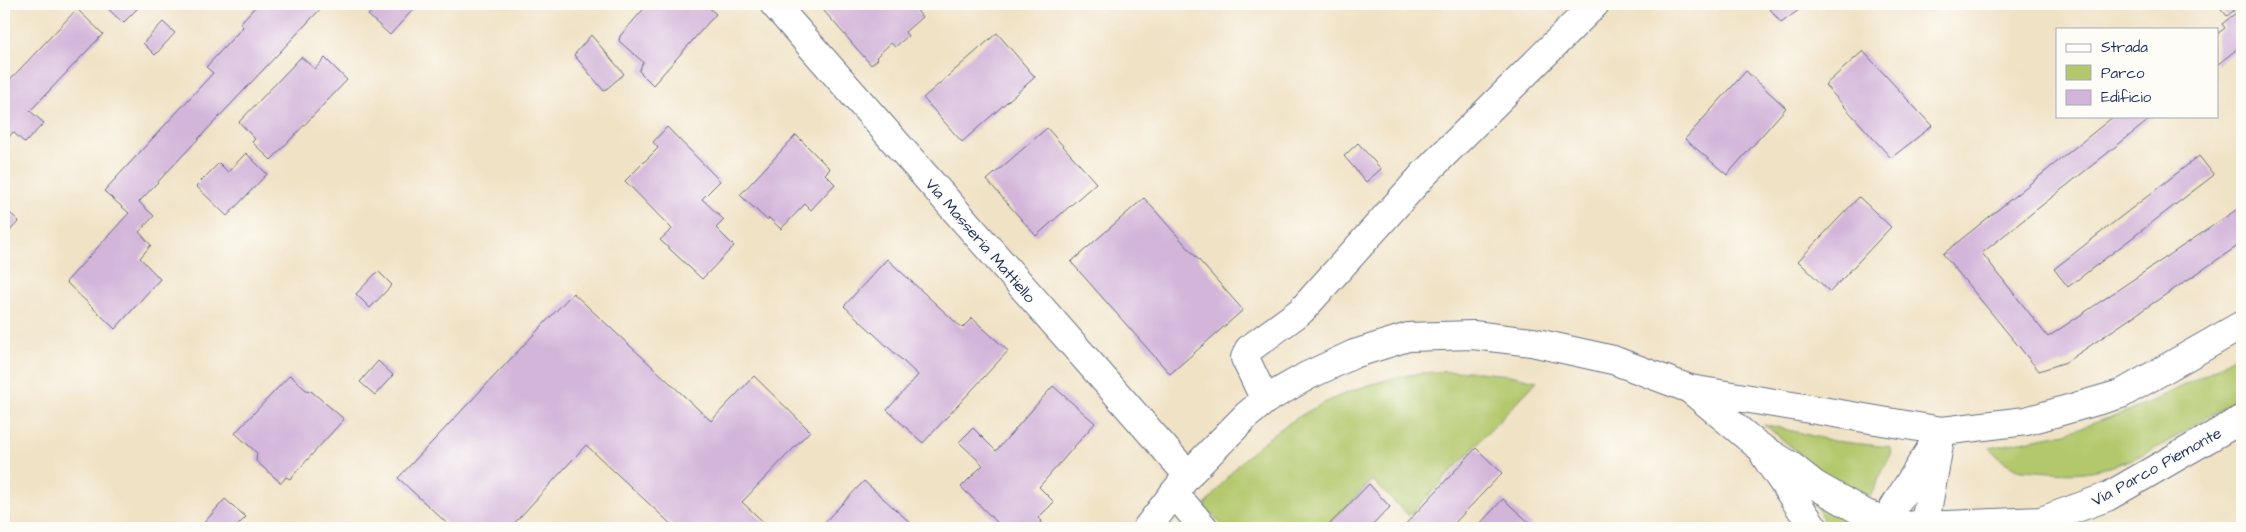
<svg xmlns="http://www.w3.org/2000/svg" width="2246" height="532" font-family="'Architects Daughter',sans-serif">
<rect width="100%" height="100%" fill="#fdfcf7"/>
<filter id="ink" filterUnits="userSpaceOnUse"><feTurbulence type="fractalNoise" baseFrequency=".02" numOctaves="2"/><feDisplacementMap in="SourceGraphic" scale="10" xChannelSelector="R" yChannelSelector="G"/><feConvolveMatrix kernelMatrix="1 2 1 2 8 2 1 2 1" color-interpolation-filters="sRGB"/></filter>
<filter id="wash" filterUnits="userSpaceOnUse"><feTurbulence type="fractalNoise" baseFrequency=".0096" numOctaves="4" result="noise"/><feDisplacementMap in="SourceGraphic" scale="20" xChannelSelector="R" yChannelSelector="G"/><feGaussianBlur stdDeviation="1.12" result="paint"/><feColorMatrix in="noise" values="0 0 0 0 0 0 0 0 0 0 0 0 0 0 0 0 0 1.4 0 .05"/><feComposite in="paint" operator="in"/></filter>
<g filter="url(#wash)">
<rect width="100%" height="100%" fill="#f0e2c5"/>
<!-- green -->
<g fill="#b3c86c" stroke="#677c65">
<path d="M2242 350V396C2195 424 2146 462 2091 471 2069 475 2044 471 2022 470 2008 466 1999 459 1990 448L2066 433 2142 406 2216 369Z"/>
<path d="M1468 371 1509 375 1537 381 1409 516 1372 480 1326 528H1225L1204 506C1215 493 1226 478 1238 465 1287 415 1354 382 1422 373 1437 371 1453 372 1468 371Z"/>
<path d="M1764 424 1833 441 1889 447 1892 452 1867 503 1820 471Z"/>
<path d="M1815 504 1865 525 1864 528H1828Z"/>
</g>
<g id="blocks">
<!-- building -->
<g fill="#d3b5da">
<path d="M103 4H142L123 23Z"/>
<path d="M258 4H325L139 202 154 216 139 232 151 245 140 258 160 279 115 329 66 282 129 213 104 191 213 73 206 67 243 27 240 23Z"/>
<path d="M362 4H418L390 35 368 15 371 12Z"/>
<path d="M648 4H674L676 6 678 4H705L716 14 653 85 639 71 643 62 619 41 620 36Z"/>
<path d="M818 4H912L922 17 905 32 908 36 895 47 891 43 876 57 878 59 871 65Z"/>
<path d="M1766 4H1807L1781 23Z"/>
<path d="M2217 4H2242L2227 16Z"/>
<path d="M2242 8V45L2217 65V34L2225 28 2222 24Z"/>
<path d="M77 9 103 34 30 111 44 123 25 143 13 132 4 143V86Z"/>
<path d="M163 22 175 33 155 55 143 43Z"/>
<path d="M997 33 1035 77 962 142 923 98Z"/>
<path d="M591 35 624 74 604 91 574 55Z"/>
<path d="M1863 51 1932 126 1891 158 1825 85Z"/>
<path d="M301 57 315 69 325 58 347 80 271 160 252 142 255 139 239 122Z"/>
<path d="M1746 71 1786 108 1727 175 1685 139Z"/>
<path d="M2114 116H2154L1982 253 2048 337 2242 206V243L2066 362 2039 371 1943 254Z"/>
<path d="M667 127 720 181 702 199 724 220 716 228 734 246 702 279 660 240 672 229 625 181 658 148 653 142Z"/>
<path d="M1047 128 1096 183 1036 236 987 180Z"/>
<path d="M796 135 830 169 825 174 835 184 811 210 805 204 781 229 769 218 767 220 740 195Z"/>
<path d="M1358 143 1381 169 1366 182 1344 156Z"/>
<path d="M246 153 267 174 227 216 196 186 219 163 228 172Z"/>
<path d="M2199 156 2214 175 2068 287 2054 269Z"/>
<path d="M1859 197 1891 227 1830 292 1798 261Z"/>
<path d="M1144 198 1243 310 1170 374 1071 262Z"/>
<path d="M4 208 19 221 4 237Z"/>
<path d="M887 259 962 328 972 318 1008 351 923 443 887 410 918 375 844 306Z"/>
<path d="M378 271 392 285 370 308 356 294Z"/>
<path d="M573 293 711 421 754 376 810 431 742 502 770 528H675L586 445 510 528H452L398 478Z"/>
<path d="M378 361 393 375 375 395 360 382Z"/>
<path d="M290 375 306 390 311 391 344 419 290 479 286 477 281 483 256 461 257 453 235 433Z"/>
<path d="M1053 386 1095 423 1039 487 1054 502 1038 518 1042 521 1035 528H1003L961 487 983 465 959 442 973 428 996 451Z"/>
<path d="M1476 448 1502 473 1450 528H1402Z"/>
<path d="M864 481 916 528H819Z"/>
<path d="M1369 484 1390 507 1370 528H1326Z"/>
<path d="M225 499 246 517 235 528H205L202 525Z"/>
<path d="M1503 499 1532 525 1528 528H1476Z"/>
</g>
</g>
</g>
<g filter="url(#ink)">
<use href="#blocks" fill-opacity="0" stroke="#666e82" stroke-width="1"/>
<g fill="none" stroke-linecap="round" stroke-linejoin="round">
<defs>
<g id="minor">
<path d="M774 4 1188 475"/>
<path d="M1691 390 1757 445 1791 466 1815 485 1866 514 1897 525 1924 526 2041 521 2107 497 2242 419"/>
<path d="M1265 400 1245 358 1249 349 1301 311 1424 174 1595 4"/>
<path d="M1765 456 1814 528"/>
<path d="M1174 493 1204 528"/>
<path d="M1147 528 1188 475 1246 416 1265 400 1307 376 1354 354 1408 337 1473 335 1532 342 1613 360 1690 389 1942 431 2026 421 2121 394 2242 325"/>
<path d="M1881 528 1942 431"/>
<path d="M1924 528 1939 445"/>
</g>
</defs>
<!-- minor casing -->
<use href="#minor" stroke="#666e82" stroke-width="30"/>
<!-- minor -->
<use href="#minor" stroke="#fff" stroke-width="28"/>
</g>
</g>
<g text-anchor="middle" stroke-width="4" stroke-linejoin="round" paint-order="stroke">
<!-- street labels -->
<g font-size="16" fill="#1b2f5e" stroke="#fdfcf7">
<text transform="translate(981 240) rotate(49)" y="6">Via Masseria Mattiello</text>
<text transform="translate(2156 466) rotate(-29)" y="6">Via Parco Piemonte</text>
</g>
</g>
<!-- margin -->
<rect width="2246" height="532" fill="none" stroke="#fdfcf7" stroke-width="20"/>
<!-- legend -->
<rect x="2056" y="28" width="162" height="90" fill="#fdfcf7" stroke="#a3aaba"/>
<rect x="2066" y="44" width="25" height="8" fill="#ffffff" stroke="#a3aaba"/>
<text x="2101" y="52" font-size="15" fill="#1b2f5e">Strada</text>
<rect x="2066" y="65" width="25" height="15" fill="#b3c86c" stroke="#a3aaba"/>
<text x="2101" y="78" font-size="15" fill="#1b2f5e">Parco</text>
<rect x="2066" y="90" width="25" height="15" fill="#d3b5da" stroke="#a3aaba"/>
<text x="2101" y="102" font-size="15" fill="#1b2f5e">Edificio</text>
</svg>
